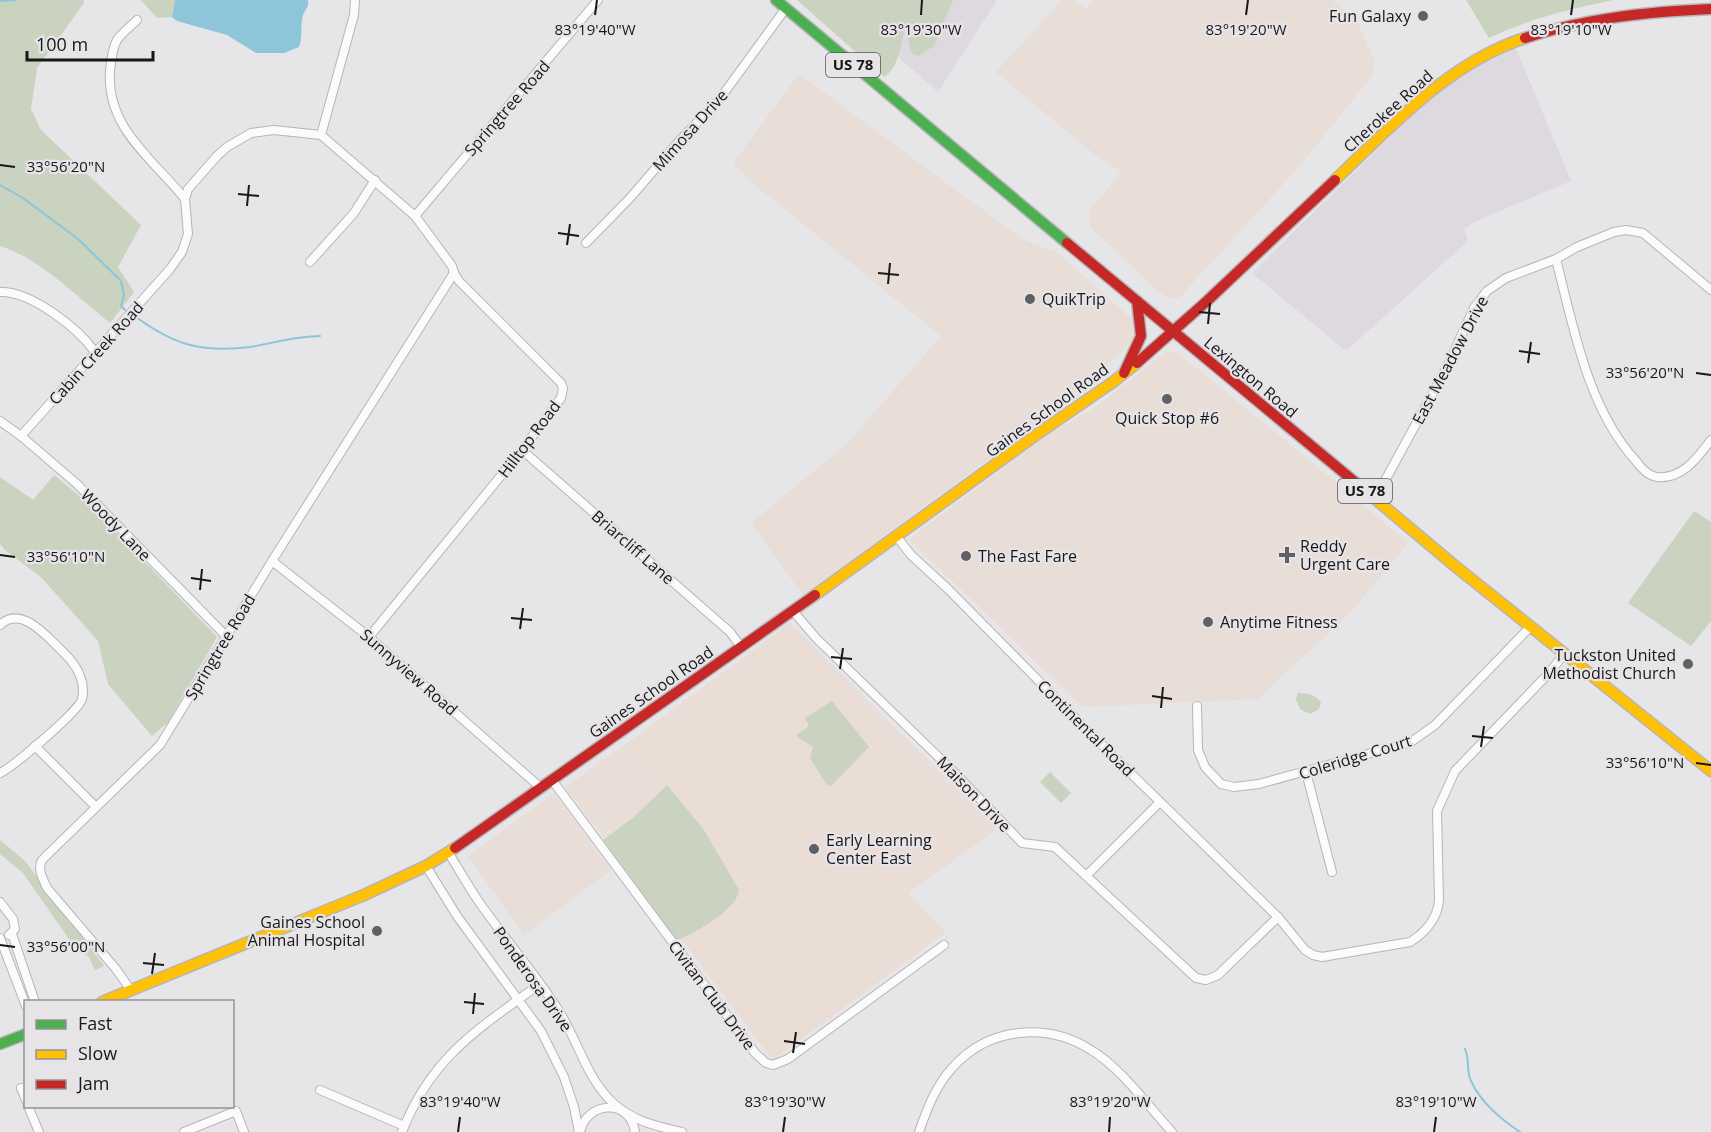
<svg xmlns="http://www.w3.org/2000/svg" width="1711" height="1132" font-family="'Open Sans',sans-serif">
<rect width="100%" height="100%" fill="#e6e5e7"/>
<!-- commercial -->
<g fill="#e9ddd7">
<path d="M1062 0H1074L1086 9 1094 0H1332L1357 20 1375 62 1371 77 1297 169 1179 298 1165 297 1091 228 1089 211 1122 172 1093 153 996 72Z"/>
<path d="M799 74 1022 239 1058 253 1134 321 1136 339 1059 408 803 595 751 523 847 444 941 336 749 180 733 163Z"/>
<path d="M1167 351 1178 353 1352 495 1408 543 1350 613 1258 699 1083 707 909 539 1052 432 1096 407Z"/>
<path d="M629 742 692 826 629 870 565 787Z"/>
<path d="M554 793 611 870 524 935 468 856Z"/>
</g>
<!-- built -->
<g fill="#ded8df">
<path d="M834 0H997L938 92Z"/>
<path d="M1515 46 1571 181 1474 222 1464 229 1468 241 1346 351 1252 273 1433 95 1457 77Z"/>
</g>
<!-- education -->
<path fill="#e9ddd6" d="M790 623 997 829 908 893 946 932 773 1060 629 870 692 825 629 742Z"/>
<!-- green -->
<g fill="#c9d3bf">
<path d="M0 0H84V3L37 68 31 109 41 130 141 225 118 267 134 292 110 323C79 298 38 257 0 246Z"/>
<path d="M141 0H175L172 17 157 18Z"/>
<path d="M797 0H953L934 46 918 56 912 54 905 28C901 43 899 68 884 77Z"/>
<path d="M1466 0H1613C1570 9 1529 19 1489 38Z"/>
<path d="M54 475 87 502 217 637 168 722 152 736 108 684 98 641 42 578 5 550 0 544V477L33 500Z"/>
<path d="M1694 511 1711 522V621L1691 646 1628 603Z"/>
<path d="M1298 693C1306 693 1317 695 1321 703L1319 709 1310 714 1300 709 1296 699Z"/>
<path d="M832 701 869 747 831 786 827 785 810 758 813 747 799 738 796 735 809 726 805 718Z"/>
<path d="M1050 772 1071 793 1061 803 1040 782Z"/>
<path d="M667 785 704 830 739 890C736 911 698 930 680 939L675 938 603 840 634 817Z"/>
<path d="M0 840 25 861 104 966 95 970 89 957 76 949 23 873 0 854Z"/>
</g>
<!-- water -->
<path fill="#8ec5d8" d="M175 0H308C309 8 306 8 303 15 300 26 303 36 299 47L284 53H256L227 35 177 21 172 17Z"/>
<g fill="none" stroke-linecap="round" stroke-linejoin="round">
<!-- stream -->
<g stroke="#8ec5d8" stroke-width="2">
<path d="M0 1 16 0"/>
<path d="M0 185 23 198 78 239 121 281 124 295 121 306 125 310"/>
<path d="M136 317C174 345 202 353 250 347 274 343 296 336 320 336"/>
<path d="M1465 1049C1470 1059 1466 1071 1471 1081 1481 1103 1501 1119 1520 1132"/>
</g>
<defs>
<g id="street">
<path d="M137 20C131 26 122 33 117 40 112 49 111 61 110 71 106 128 153 159 185 199"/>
<path d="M321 135 354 15 355 0"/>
<path d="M415 216 598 0"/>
<path d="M586 243 630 198 680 140 719 100 786 8"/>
<path d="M1556 259C1573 326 1588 409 1636 461 1641 468 1648 476 1657 477 1683 479 1697 458 1711 440"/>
<path d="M310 262 354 213 375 180"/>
<path d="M0 292C31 291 78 328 95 352"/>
<path d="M0 421 21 436 77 484 226 636"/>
<path d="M21 436 170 269 182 252 188 234 185 199 188 189 217 156 227 147 251 133 274 130 321 135 415 216 452 266 454 273 459 281 561 383 563 388 561 398 522 450 369 637"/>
<path d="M522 450 730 632 741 647"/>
<path d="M1375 499 1447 367 1474 308 1487 291 1506 278 1556 259 1577 247 1614 232 1626 230 1643 233 1711 290"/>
<path d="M897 537 911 555 948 589 1108 751 1278 917 1305 950 1313 955 1322 957 1410 942C1425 933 1438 918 1439 900L1437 811 1455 771 1550 672 1564 654"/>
<path d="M272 561 369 637 541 788"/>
<path d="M793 611 816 638 956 774 1022 843 1055 847 1196 978 1206 980 1218 975 1278 917"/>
<path d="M0 625C20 606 44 633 58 647 66 655 76 664 80 676 83 683 84 691 82 699 80 710 13 767 0 773"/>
<path d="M1197 706 1198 750 1205 767 1221 784 1234 787 1259 784 1411 742 1435 725 1531 626"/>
<path d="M35 746 96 807"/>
<path d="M1306 772 1332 872"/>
<path d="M552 780 755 1053 766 1063 773 1065 788 1059 944 945"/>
<path d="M448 852C458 868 467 884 477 899 503 937 534 972 559 1011 578 1041 586 1077 612 1102 632 1121 656 1126 682 1132"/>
<path d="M426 866 457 916 541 1031 564 1077 574 1107 579 1132"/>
<path d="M1086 876 1160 802"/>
<path d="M0 902 13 919 15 929 9 935"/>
<path d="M12 934 35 1002"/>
<path d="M0 938 26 1006"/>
<path d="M130 989 116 969 47 888C43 879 37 869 42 860L160 745 272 561 454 273"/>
<path d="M21 1088 26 1100"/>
<path d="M320 1090 404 1126"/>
<path d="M28 1106 39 1132"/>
<path d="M184 1132 236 1111 244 1132"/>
<path d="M402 1132C431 1057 478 1029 540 984"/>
<path d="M580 1132C587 1100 631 1099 635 1132"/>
<path d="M919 1132C927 1109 936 1085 953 1067 989 1027 1047 1022 1091 1050 1120 1067 1149 1107 1172 1132"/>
</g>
<g id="fast">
<path d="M776 0 1067 243"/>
<path d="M0 1044 26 1034"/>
</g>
<g id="slow">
<path d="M1335 180C1392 126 1448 63 1525 38"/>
<path d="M1361 487 1455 566 1711 771"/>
<path d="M815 595 1036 435 1113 382 1137 363"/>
<path d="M102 1002 364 895 426 866 455 848"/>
</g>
<g id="jam">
<path d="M1525 38C1586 18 1647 12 1711 9"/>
<path d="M1067 243 1361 487"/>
<path d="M1137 363 1207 301 1335 180"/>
<path d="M1124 373 1141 336 1137 301"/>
<path d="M455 848 815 595"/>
</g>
</defs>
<!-- street casing -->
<use href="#street" stroke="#b6b5b7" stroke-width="10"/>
<!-- fast casing -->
<use href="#fast" stroke="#b6b5b7" stroke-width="13"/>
<!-- slow casing -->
<use href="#slow" stroke="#b6b5b7" stroke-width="13"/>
<!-- jam casing -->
<use href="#jam" stroke="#b6b5b7" stroke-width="13"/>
<!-- street -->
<use href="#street" stroke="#fbfbfb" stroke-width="8"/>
<!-- fast -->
<use href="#fast" stroke="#4caf50" stroke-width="10"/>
<!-- slow -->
<use href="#slow" stroke="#ffc107" stroke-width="10"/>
<!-- jam -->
<use href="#jam" stroke="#c62828" stroke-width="10"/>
</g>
<!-- ticks -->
<path fill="none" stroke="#181719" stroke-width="2" d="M595 15 597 0M921 15 922 0M1246 15 1248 0M1571 15 1573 0M0 165 15 167M238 194 259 196M247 206 249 185M558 233 579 236M567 245 570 224M878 273 899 275M888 284 890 263M1199 312 1220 314M1208 324 1210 303M1519 351 1540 354M1528 363 1531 342M1696 373 1711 375M0 555 15 557M191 578 211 581M200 590 202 569M511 618 532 620M520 629 523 608M831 657 852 659M840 669 843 648M1152 696 1172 699M1161 708 1163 687M1472 736 1493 738M1481 747 1484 726M1696 763 1711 765M0 945 15 947M143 963 164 965M152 974 155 953M464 1002 484 1004M473 1014 475 993M784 1041 805 1044M793 1053 796 1032M458 1132 460 1117M783 1132 785 1117M1109 1132 1110 1117M1434 1132 1436 1117"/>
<!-- markers -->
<g fill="#605f61" stroke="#e7e4e8" stroke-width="2">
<circle cx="1423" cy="16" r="6"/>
<circle cx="1030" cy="299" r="6"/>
<circle cx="1167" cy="399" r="6"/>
<path d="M1284 546h6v6h6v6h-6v6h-6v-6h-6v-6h6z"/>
<circle cx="966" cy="556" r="6"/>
<circle cx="1208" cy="622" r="6"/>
<circle cx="1688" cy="664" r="6"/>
<circle cx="814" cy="849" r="6"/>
<circle cx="377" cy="931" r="6"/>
</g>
<g text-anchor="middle" stroke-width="4.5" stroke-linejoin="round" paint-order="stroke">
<!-- shield labels -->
<g fill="#e7e4e8" stroke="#565457" stroke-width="1.5">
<rect x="826" y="53" width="54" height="24" rx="4.5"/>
<rect x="1338" y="479" width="54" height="24" rx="4.5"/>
</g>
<g font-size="15" font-weight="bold" fill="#181719">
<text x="853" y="70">US 78</text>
<text x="1365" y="496">US 78</text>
</g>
<!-- poi labels -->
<g font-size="16" fill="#181719" stroke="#e7e4e8" text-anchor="start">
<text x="1411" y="22" text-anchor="end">Fun Galaxy</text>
<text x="1042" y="305">QuikTrip</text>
<text x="1167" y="424" text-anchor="middle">Quick Stop #6</text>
<text x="1300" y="552">Reddy<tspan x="1300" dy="18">Urgent Care</tspan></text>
<text x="978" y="562">The Fast Fare</text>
<text x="1220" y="628">Anytime Fitness</text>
<text x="1676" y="661" text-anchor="end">Tuckston United<tspan x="1676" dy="18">Methodist Church</tspan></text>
<text x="826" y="846">Early Learning<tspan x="826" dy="18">Center East</tspan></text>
<text x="365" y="928" text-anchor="end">Gaines School<tspan x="365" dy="18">Animal Hospital</tspan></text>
</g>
<!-- street labels -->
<g font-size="16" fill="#181719" stroke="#e7e4e8">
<text transform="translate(507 108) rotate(-49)" y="6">Springtree Road</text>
<text transform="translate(1388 111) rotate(-42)" y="6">Cherokee Road</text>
<text transform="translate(690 130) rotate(-48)" y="6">Mimosa Drive</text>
<text transform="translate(96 353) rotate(-48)" y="6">Cabin Creek Road</text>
<text transform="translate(1450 360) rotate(-62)" y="6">East Meadow Drive</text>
<text transform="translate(1251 377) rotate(40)" y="6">Lexington Road</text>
<text transform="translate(1047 410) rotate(-36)" y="6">Gaines School Road</text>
<text transform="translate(529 439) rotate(-53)" y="6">Hilltop Road</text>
<text transform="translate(116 525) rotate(46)" y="6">Woody Lane</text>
<text transform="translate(633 547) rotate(41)" y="6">Briarcliff Lane</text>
<text transform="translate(220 647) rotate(-59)" y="6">Springtree Road</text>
<text transform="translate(409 672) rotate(41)" y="6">Sunnyview Road</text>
<text transform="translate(651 692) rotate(-35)" y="6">Gaines School Road</text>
<text transform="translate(1086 728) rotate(45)" y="6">Continental Road</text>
<text transform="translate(1355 757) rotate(-17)" y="6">Coleridge Court</text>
<text transform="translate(974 794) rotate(46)" y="6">Maison Drive</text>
<text transform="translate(533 979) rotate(55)" y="6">Ponderosa Drive</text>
<text transform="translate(712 995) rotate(53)" y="6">Civitan Club Drive</text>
</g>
</g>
<g font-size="15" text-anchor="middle" fill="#181719" stroke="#e7e4e8" stroke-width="4.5" stroke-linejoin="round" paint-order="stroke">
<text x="595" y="35">83°19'40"W</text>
<text x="921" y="35">83°19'30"W</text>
<text x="1246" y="35">83°19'20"W</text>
<text x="1571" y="35">83°19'10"W</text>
<text x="66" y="172">33°56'20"N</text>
<text x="1645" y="378">33°56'20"N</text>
<text x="66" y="562">33°56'10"N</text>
<text x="1645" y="768">33°56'10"N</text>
<text x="66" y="952">33°56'00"N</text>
<text x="460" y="1107">83°19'40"W</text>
<text x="785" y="1107">83°19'30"W</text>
<text x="1110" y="1107">83°19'20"W</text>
<text x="1436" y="1107">83°19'10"W</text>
</g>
<!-- legend -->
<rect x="24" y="1000" width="210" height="108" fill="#e7e4e8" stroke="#949295" stroke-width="1.5"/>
<rect x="36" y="1020" width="30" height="9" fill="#4caf50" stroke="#949295" stroke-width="1.5"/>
<text x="78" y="1030" font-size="18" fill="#181719">Fast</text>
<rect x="36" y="1050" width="30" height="9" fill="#ffc107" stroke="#949295" stroke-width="1.5"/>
<text x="78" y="1060" font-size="18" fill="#181719">Slow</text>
<rect x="36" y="1080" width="30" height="9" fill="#c62828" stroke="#949295" stroke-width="1.5"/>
<text x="78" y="1090" font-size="18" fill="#181719">Jam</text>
<!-- scale -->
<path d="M27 51v9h126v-9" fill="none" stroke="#181719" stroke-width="3"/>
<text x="36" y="51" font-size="18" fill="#181719" stroke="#e7e4e8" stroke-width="4.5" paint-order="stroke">100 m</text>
</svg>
